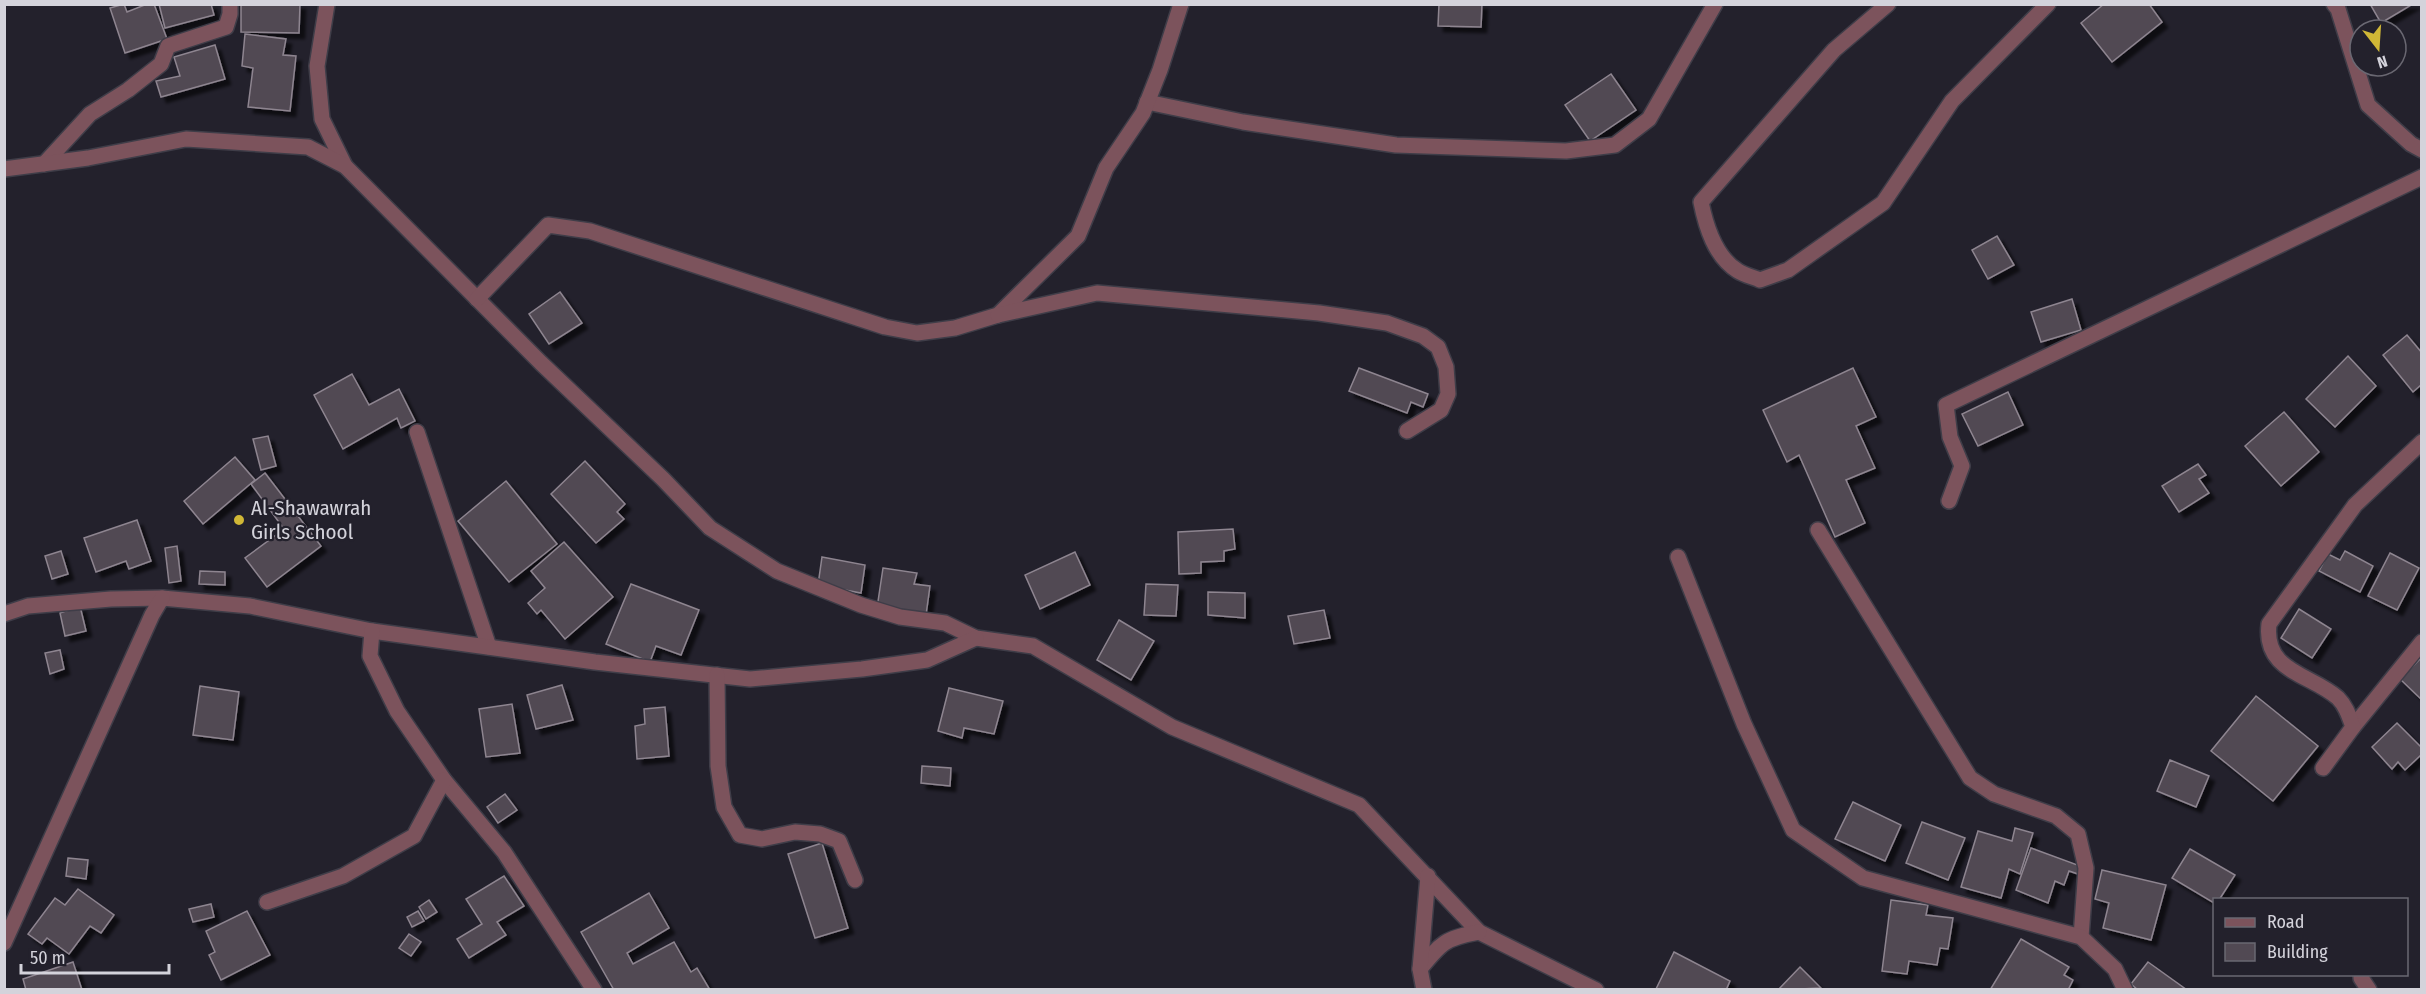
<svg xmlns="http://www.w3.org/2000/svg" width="2426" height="994" font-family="'Fira Sans Condensed',sans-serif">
<defs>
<filter id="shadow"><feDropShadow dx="5.5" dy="5.5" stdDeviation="1.5" flood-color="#0009"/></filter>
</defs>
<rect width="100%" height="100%" fill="#23212c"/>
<!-- building -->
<g fill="#514953" stroke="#8e8590" stroke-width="1.5" filter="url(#shadow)">
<path d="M124 4 127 12 147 4H154L167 39 125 53 110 8Z"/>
<path d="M159 4H211L214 15 165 28Z"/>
<path d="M241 4H300L299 33 241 32Z"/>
<path d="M1439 4H1482L1481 27 1438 26Z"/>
<path d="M2104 4H2149L2162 22 2112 62 2081 23Z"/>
<path d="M2370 4H2413L2381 23Z"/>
<path d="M245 34 286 39 283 55 296 56 290 111 248 107 253 68 242 66Z"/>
<path d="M215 45 225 79 161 97 156 81 180 76 174 57Z"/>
<path d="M1611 74 1636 110 1590 141 1565 105Z"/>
<path d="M1997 236 2014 265 1988 279 1972 250Z"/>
<path d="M560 292 582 323 549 344 529 314Z"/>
<path d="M2072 299 2081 330 2041 342 2031 312Z"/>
<path d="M2407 335 2422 353V384L2413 392 2383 355Z"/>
<path d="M2348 356 2376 386 2335 427 2306 399Z"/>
<path d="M1359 368 1428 394 1423 407 1411 402 1407 413 1349 391Z"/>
<path d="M1853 368 1876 417 1856 426 1875 468 1846 480 1865 523 1835 537 1799 455 1787 462 1763 410Z"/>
<path d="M352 374 369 405 399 389 415 421 401 428 397 418 343 449 314 395Z"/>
<path d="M2008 392 2023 425 1978 446 1962 414Z"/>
<path d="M2284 412 2319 452 2281 486 2245 446Z"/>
<path d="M268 436 276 466 261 470 253 439Z"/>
<path d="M235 457 255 480 203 524 184 501Z"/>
<path d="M585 461 625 504 617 512 624 519 596 543 551 494Z"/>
<path d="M2198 464 2206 475 2199 479 2209 493 2179 512 2162 486Z"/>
<path d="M265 473 321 546 267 587 245 558 284 529 251 484Z"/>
<path d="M506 481 557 544 509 582 458 521Z"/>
<path d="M137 520 151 561 129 569 126 561 96 572 84 538Z"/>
<path d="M1233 529 1235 549 1224 551V561L1201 562V573L1179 574 1178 532Z"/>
<path d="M564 542 613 597 565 639 541 610 537 614 528 603 545 588 531 571Z"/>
<path d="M177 546 181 581 169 583 165 548Z"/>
<path d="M61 551 68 574 52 579 45 556Z"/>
<path d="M2345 551 2373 566 2360 592 2319 571 2328 554 2340 560Z"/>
<path d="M1075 552 1090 585 1040 609 1025 575Z"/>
<path d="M2390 553 2419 568 2397 610 2368 596Z"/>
<path d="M822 557 865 565 861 593 818 585Z"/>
<path d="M883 568 917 573 914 584 930 586 926 615 877 608Z"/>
<path d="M200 571 225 572V585L199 584Z"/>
<path d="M631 584 699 610 681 655 656 646 650 662 606 644Z"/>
<path d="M1146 584 1178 585 1176 616 1144 615Z"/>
<path d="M1208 592 1245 593V618L1208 615Z"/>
<path d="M80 606 86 631 65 636 60 613Z"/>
<path d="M2299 609 2331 629 2312 658 2281 638Z"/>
<path d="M1324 610 1330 638 1294 644 1288 616Z"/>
<path d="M1119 620 1154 641 1131 680 1097 660Z"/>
<path d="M60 650 64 669 50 674 45 653Z"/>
<path d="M2422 657V700L2400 679Z"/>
<path d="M562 685 573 720 536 729 527 695Z"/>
<path d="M200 686 239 692 233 740 193 735Z"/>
<path d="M949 688 1003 701 994 734 964 728 962 738 938 731Z"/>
<path d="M2256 696 2318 746 2273 801 2211 751Z"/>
<path d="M512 704 520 753 486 757 479 709Z"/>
<path d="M665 707 669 756 637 759 635 726 645 724 644 709Z"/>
<path d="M2397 723 2422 748V754L2405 770 2398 762 2392 769 2372 747Z"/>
<path d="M2170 760 2209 776 2196 807 2157 791Z"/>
<path d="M922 766 951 768 950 786 921 783Z"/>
<path d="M505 794 517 810 498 823 487 807Z"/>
<path d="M1853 802 1901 825 1885 861 1835 839Z"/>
<path d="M1922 822 1965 838 1948 880 1906 863Z"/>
<path d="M2015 828 2033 833 2020 874 2009 869 2001 898 1961 887 1978 831 2012 841Z"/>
<path d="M822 843 848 928 815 938 788 854Z"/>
<path d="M2031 848 2083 867 2078 874 2069 871 2064 885 2055 881 2048 903 2016 890Z"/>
<path d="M2190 849 2235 875 2219 900H2214V903L2172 878Z"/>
<path d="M68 858 88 860 86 879 66 876Z"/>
<path d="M2102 870 2166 885 2151 940 2103 928 2109 903 2095 899Z"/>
<path d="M504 876 524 906 497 922 506 935 469 958 457 939 482 924 466 899Z"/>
<path d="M78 889 114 915 101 933 90 926 69 954 47 938 42 944 28 934 55 898 65 905Z"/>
<path d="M649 893 669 928 627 953 633 964 674 942 691 972 697 968 710 990H614L581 932Z"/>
<path d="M429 900 437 912 426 919 419 907Z"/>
<path d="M1891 900 1928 905 1926 915 1953 918 1948 949 1940 948 1937 965 1909 961 1907 974 1882 971Z"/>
<path d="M211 904 214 917 193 922 189 909Z"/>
<path d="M247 911 270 955 221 980 209 955 215 952 206 931Z"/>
<path d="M418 911 424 921 412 927 407 917Z"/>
<path d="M409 934 421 942 411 956 399 948Z"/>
<path d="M2021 939 2069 967 2064 975 2073 980 2068 990H1990Z"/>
<path d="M1674 952 1730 981 1726 990 1656 989Z"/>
<path d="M73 962 82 990H26L23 979Z"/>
<path d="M2148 962 2187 990H2138L2131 984Z"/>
<path d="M1800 967 1821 988 1778 990Z"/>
</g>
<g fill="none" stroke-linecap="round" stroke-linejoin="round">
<defs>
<g id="street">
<path d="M327 4 317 66 322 119 345 166"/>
<path d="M1888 4 1834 50 1701 202C1706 227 1715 257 1738 271 1744 275 1753 277 1760 280L1788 270 1883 203 1952 101 2048 4"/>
<path d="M2334 4 2338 9 2368 105 2411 144 2422 150"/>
<path d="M1147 102 1243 122 1396 145 1566 151 1615 145 1649 119 1715 4"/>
<path d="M44 164 90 114 128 90 161 64 168 46 226 27 230 14V4"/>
<path d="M4 169 88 158 186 139 308 147 345 166 541 363 663 479 710 528 777 571 861 605 900 617 945 623 976 638 1033 646 1172 727 1359 805 1479 932 1596 990"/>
<path d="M477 299 548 225 590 231 885 327 917 333 955 328 998 315 1078 236 1106 168 1143 113 1160 70 1181 4"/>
<path d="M998 315 1097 293 1319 313 1387 323 1423 336 1438 347 1446 367 1448 394 1441 410 1407 431"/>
<path d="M417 432 489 647"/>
<path d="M1949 501 1962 466 1950 437 1946 405 2422 177"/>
<path d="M1818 530 1970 778 1994 794 2056 816 2078 834 2086 868 2081 937"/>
<path d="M1678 557 1744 724 1793 830 1863 878 2081 937 2115 969 2125 990"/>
<path d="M4 614 28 606 111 599 162 598 250 606 372 631 595 662 750 679 862 669 927 660 976 638"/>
<path d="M372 631 370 656 397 711 444 780 504 852 594 990"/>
<path d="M717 675 718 766 724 807 740 835 762 839 795 832 820 834 839 841 855 880"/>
<path d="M2353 727 2422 642"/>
<path d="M2323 768 2353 727C2349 716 2346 706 2338 698 2311 674 2263 672 2269 624L2355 505 2422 442"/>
<path d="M267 902 343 876 414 836 444 780"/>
<path d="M4 943 152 615 162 598"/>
<path d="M1420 969C1441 943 1445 938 1479 932"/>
<path d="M2361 978 2369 990"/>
<path d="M1424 990 1420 969 1428 876"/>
</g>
</defs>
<!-- street casing -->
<use href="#street" stroke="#3f3d48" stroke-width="18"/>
<!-- street -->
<use href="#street" stroke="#7c535c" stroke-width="15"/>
</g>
<!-- markers -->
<circle fill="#d0b736" stroke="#23212c" stroke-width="2" cx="239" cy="520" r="6"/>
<g text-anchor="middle" stroke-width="4.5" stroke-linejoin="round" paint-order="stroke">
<!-- poi labels -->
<g font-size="21" fill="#d4d3db" stroke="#23212c" text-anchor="start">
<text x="251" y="515">Al-Shawawrah<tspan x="251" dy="24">Girls School</tspan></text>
</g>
</g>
<!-- border -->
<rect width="2426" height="994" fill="none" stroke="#d4d3db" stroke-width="12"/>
<!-- legend -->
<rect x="2213" y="898" width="195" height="78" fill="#23212c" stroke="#6a6872" stroke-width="1.5"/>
<rect x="2225" y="918" width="30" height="9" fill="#7c535c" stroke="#6a6872" stroke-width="1.5"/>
<text x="2267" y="928" font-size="18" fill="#d4d3db">Road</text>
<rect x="2225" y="943" width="30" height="18" fill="#514953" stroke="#6a6872" stroke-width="1.5"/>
<text x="2267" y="958" font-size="18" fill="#d4d3db">Building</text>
<!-- north arrow -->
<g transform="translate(2378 48) rotate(163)"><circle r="28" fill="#23212c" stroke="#6a6872" stroke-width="1.5"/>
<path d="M0-4.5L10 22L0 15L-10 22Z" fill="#d0b736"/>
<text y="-9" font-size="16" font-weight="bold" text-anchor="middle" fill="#d4d3db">N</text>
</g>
<!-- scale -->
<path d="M21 964v9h148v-9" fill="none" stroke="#d4d3db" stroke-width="3"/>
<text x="30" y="964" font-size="18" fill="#d4d3db" stroke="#23212c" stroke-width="4.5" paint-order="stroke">50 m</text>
</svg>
